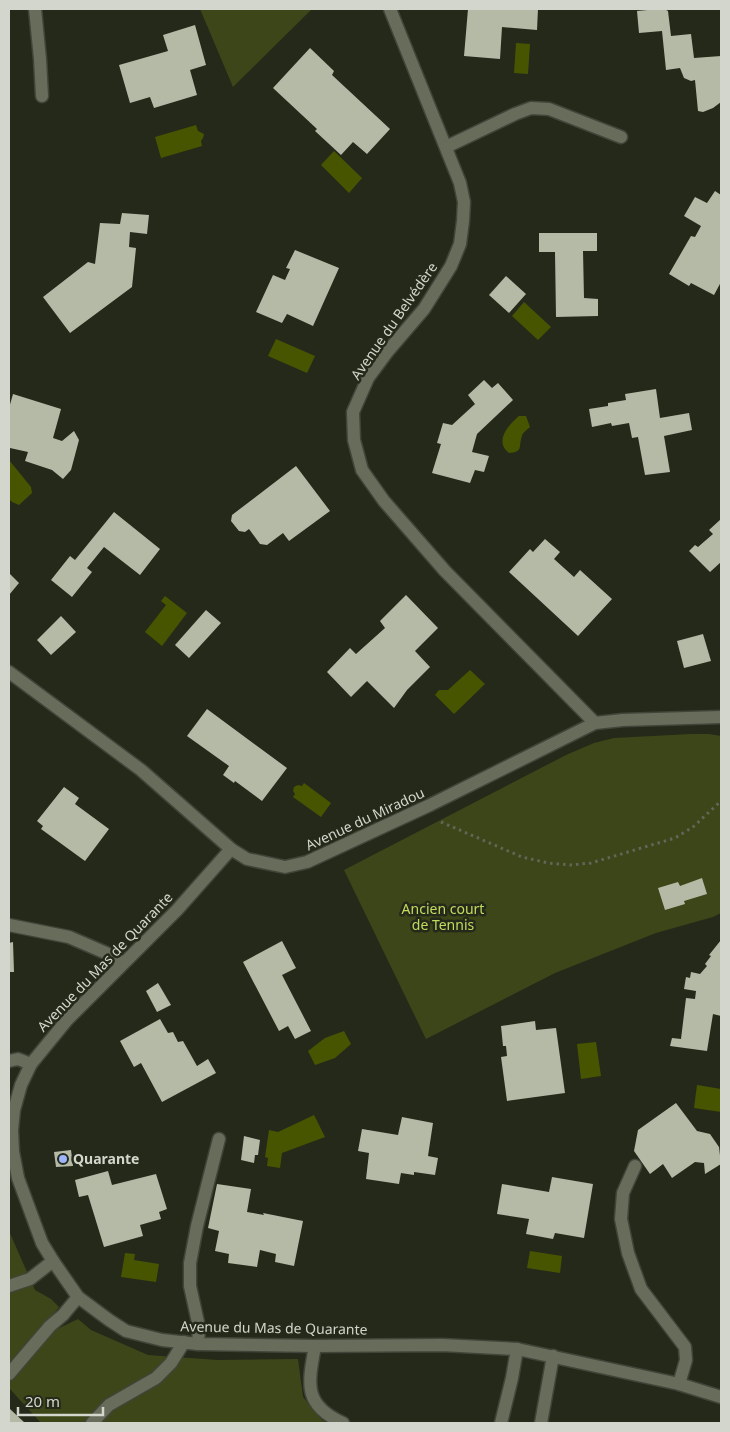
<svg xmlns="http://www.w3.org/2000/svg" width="730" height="1432" font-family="'Noto Sans',sans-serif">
<rect width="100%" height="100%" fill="#25291a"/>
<!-- green -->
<g fill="#3c4618">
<path d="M200 9H312L233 87Z"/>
<path d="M691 734H709L721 736V913L713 917 656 933 555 973 426 1039 344 870 566 755 594 743 614 738Z"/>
<path d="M9 1231 35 1290 51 1299 59 1307 47 1322 53 1331 78 1319 91 1330 148 1355 218 1360 298 1359 303 1397 322 1420 327 1423H41L9 1388Z"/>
</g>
<!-- water -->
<g fill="#475501">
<path d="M516 43 530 44 528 74 514 73Z"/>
<path d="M196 125 198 131 204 134 203 138 201 141 202 146 161 158 155 137Z"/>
<path d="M334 151 362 178 349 193 321 165Z"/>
<path d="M524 302 551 327 538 340 512 316Z"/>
<path d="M276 339 315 356 307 373 268 356Z"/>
<path d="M519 416H526L530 427C527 430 523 432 522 436 518 446 524 452 509 453 494 442 508 425 519 416Z"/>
<path d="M9 460 31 487 32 493 19 505 12 502 9 499Z"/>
<path d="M165 596 187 613 162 646 145 632 166 605 161 601Z"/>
<path d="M470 670 485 684 454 714 435 695 439 690H448Z"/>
<path d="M304 783 331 803 321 817 293 797 295 794 293 791 294 787 298 785 302 786Z"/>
<path d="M344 1031 351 1044 335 1058 315 1065 308 1051 325 1038Z"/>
<path d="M596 1042 601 1076 581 1079 577 1044Z"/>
<path d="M697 1085 721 1089V1112L694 1108Z"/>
<path d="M314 1115 325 1137 282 1153 280 1168 267 1166 268 1158 265 1157 269 1130 278 1132Z"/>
<path d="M530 1251 562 1256 560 1273 527 1268Z"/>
<path d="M125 1253 135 1254 134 1260 159 1264 156 1282 121 1277Z"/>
</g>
<!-- building -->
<g fill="#b5baa7">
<path d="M468 9H538L537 30 502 27 500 59 464 56Z"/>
<path d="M658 9H664L668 11 671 36 691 34 694 58 721 56V102L713 108 703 112 698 111 695 80 691 81 684 78 680 68 666 70 662 31 639 33 637 11Z"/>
<path d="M195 25 206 65 190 70 197 95 154 108 150 97 130 103 119 65 168 51 163 35Z"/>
<path d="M310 48 334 71 332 75 390 129 367 154 353 142 341 155 315 131 317 129 273 88Z"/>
<path d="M715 191 721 195V282L714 295 691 283 689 286 669 274 691 236 695 237 701 226 684 216 695 197 707 203Z"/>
<path d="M122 213 149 215 147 234 130 232 129 247 136 248 132 287 70 333 43 297 88 262 95 264 100 223 120 224Z"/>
<path d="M539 233H597V251H583L584 298 598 299V316L556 317 555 252H539Z"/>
<path d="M295 250 339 268 313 326 287 314 282 323 256 312 273 275 285 280 290 269 286 268Z"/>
<path d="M506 276 526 294 509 313 489 295Z"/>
<path d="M484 380 492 388 498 383 513 400 477 434 472 452 489 456 484 472 475 470 470 483 432 473 441 444 437 443 443 423 452 425 475 404 468 395Z"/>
<path d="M656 389 660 418 689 413 692 430 664 436 670 472 645 475 638 437 632 438 629 423 612 426 611 423 592 427 589 409 608 406V403L626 400 625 394Z"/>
<path d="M13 394 61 409 53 438 62 441 74 431 79 440 71 470 63 479 52 470 25 461 28 452 10 448 9 450V408Z"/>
<path d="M296 466 330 511 289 541 283 533 267 545 260 544 249 529 245 532 239 531 231 521 232 515Z"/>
<path d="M114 512 160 549 140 575 104 547 87 568 92 572 72 597 51 580 70 556 75 560Z"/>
<path d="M721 519V562L710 572 689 551 695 545 698 547 713 534 709 530Z"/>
<path d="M545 539 560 552 554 559 574 577 580 570 612 599 578 636 509 572 530 549 533 552Z"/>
<path d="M9 573 19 583 9 595Z"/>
<path d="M406 595 438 628 415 651 430 667 407 690 394 708 367 681 351 697 327 672 350 648 356 654 385 628 380 621Z"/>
<path d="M206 610 221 623 189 658 175 645Z"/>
<path d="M61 616 76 632 51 655 37 640Z"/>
<path d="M703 634 711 661 684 668 677 641Z"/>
<path d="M207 709 287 768 262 801 235 781 234 783 223 775 229 766 187 736Z"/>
<path d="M64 787 79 798 75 804 109 829 85 861 41 829 43 826 37 821Z"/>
<path d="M702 878 707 894 684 901 685 904 665 910 658 888 678 882 680 886Z"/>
<path d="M721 940V1016L713 1014 707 1051 670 1046 672 1038 681 1039 686 998 695 999 696 991 684 989 686 977 690 978 691 972 700 974 707 966 705 964 711 956 709 955Z"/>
<path d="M282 941 296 968 282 975 311 1031 295 1039 288 1026 279 1031 243 962Z"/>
<path d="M13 942 14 972H9V943Z"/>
<path d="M158 983 171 1005 157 1012 146 991Z"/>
<path d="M160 1019 168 1033 173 1032 178 1042 183 1041 197 1066 208 1059 216 1073 162 1102 141 1063 134 1067 120 1041Z"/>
<path d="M535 1021 536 1030 556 1028 565 1093 507 1101 501 1057 507 1056 506 1046H503L501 1026Z"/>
<path d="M676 1103 697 1131 710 1134 719 1147 721 1164 705 1174 704 1163 695 1162 672 1178 663 1164 650 1174 634 1151 638 1130Z"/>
<path d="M402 1117 433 1123 428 1156 438 1158 435 1175 414 1172V1175L401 1173 399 1184 366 1179 369 1153 358 1151 362 1129 398 1135Z"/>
<path d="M244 1136 260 1140 258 1155H255L254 1163 241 1160Z"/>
<path d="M71 1150 73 1166 56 1167 54 1152Z"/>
<path d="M108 1171 112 1185 156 1174 167 1209 159 1212 161 1219 140 1225 143 1236 104 1247 88 1195 79 1197 75 1180Z"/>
<path d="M552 1177 593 1184 584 1238 555 1233 553 1239 526 1234 529 1219 497 1214 502 1184 549 1192Z"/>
<path d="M217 1184 251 1189 247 1212 264 1215 263 1213 303 1221 294 1266 275 1262 276 1254 260 1250 257 1267 228 1263 229 1254 215 1251 219 1231 208 1228Z"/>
<path d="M10 1409 25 1423H9Z"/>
</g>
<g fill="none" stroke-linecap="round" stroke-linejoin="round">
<defs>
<g id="minor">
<path d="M35 9 40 59 42 96"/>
<path d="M390 9 460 183 464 202 463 221 460 244 451 266 424 309 388 351 368 378 353 412 354 440 362 470 384 501 445 571 595 723"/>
<path d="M446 147 515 114 531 108 549 109 621 137"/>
<path d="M9 672 141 770 231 849 247 859 285 867 307 862 430 805 595 723 623 720 721 717"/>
<path d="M231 849 177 910 67 1020 31 1064 21 1085 14 1110 12 1130 13 1152 18 1178 42 1243 53 1261 78 1297 109 1320 126 1331 162 1340 198 1344 315 1346 442 1345 517 1349 679 1384 721 1397"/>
<path d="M9 925 69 937 106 953 123 963"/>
<path d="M9 1061 18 1059 31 1064"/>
<path d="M635 1166 623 1193 621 1219 628 1253 641 1289 685 1347 686 1360 679 1384"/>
<path d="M9 1286 30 1279 53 1261"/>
<path d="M198 1344 199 1327 190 1286V1263L197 1226 219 1139"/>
<path d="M315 1346C308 1384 303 1405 343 1423"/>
<path d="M9 1374 50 1326 63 1315 78 1297"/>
<path d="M92 1423 109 1405 156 1378 171 1363 184 1342"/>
<path d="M501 1423 512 1378 517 1349"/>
<path d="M541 1423 553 1356"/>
</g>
</defs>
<!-- minor casing -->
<use href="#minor" stroke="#414539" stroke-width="15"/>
<!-- path -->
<path stroke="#626659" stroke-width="3" stroke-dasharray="2.5 4" stroke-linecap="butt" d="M441 822 522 857 548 863 570 865 591 863 675 838 693 827 721 801"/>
<!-- minor -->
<use href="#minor" stroke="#676c5b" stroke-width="12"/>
</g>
<!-- markers -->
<circle fill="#9db4fd" stroke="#25291a" stroke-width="2" cx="63" cy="1159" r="5"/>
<g text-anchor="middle" stroke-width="5" stroke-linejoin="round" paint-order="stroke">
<!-- street labels -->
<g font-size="14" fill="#d3d6cc" stroke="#25291a">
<text transform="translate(394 321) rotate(-55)" y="5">Avenue du Belvédère</text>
<text transform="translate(365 819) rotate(-25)" y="5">Avenue du Miradou</text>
<text transform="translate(105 962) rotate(-46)" y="5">Avenue du Mas de Quarante</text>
<text transform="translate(274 1328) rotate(1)" y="5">Avenue du Mas de Quarante</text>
</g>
<!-- park labels -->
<g font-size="14" fill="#c0dc5d" stroke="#25291a">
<text x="443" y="914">Ancien court<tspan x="443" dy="16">de Tennis</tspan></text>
</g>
<!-- poi labels -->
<g font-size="14" font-weight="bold" fill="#d3d6cc" stroke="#25291a" text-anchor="start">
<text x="73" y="1164">Quarante</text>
</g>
</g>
<!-- border -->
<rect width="730" height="1432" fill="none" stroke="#d3d6cc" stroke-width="20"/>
<!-- scale -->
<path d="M18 1407v8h85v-8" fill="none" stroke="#d3d6cc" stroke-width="2.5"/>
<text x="25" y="1407" font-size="15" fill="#d3d6cc" stroke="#25291a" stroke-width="4" paint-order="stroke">20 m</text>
</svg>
